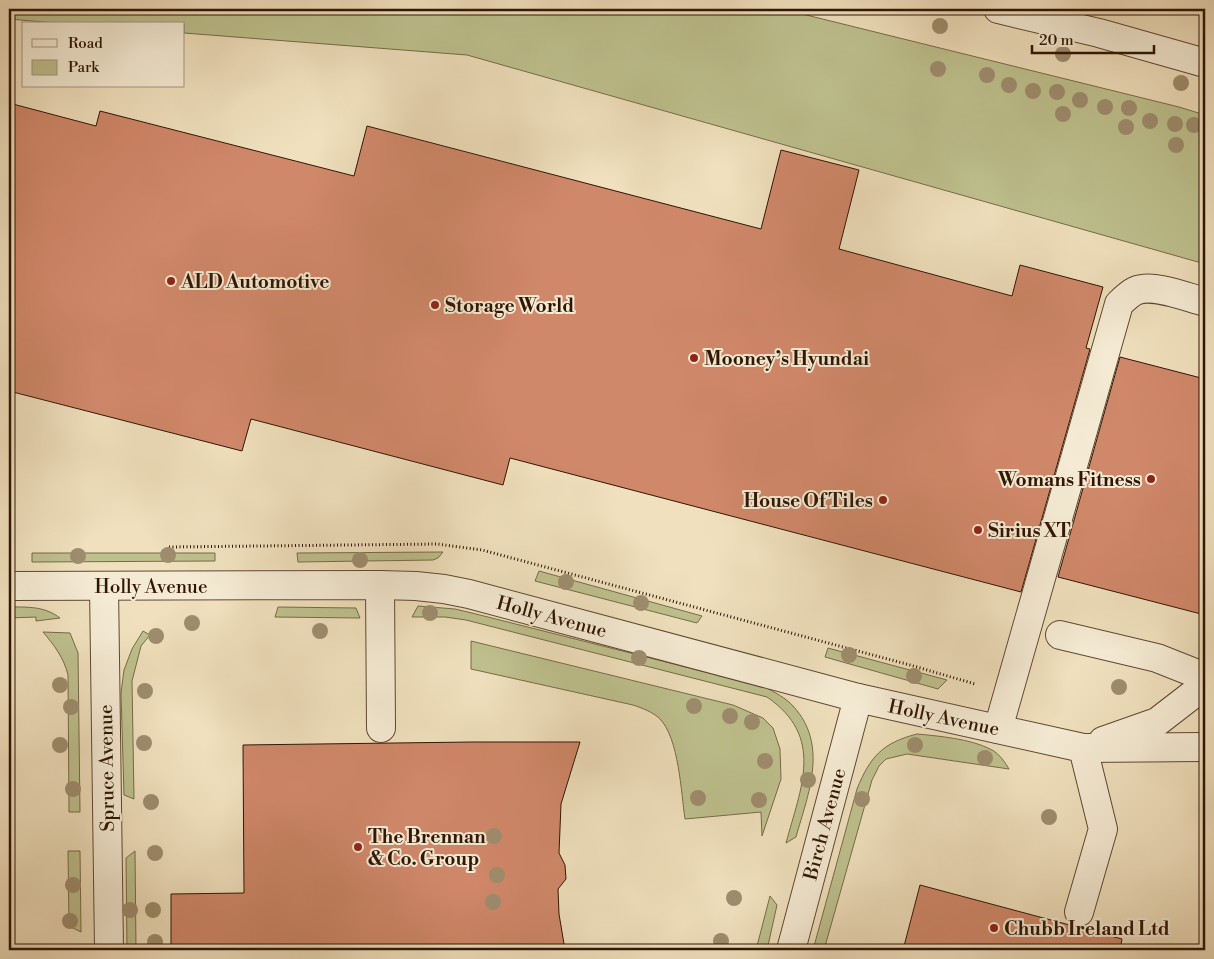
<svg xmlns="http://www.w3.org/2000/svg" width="1214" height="959" font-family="'Libre Bodoni',serif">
<rect width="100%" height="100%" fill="#f0e0bd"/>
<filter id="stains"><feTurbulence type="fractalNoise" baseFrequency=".004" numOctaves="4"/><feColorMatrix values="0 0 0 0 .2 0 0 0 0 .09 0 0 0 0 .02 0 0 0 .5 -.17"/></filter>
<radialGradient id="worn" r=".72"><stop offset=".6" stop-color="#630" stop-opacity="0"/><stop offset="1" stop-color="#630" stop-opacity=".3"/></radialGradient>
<!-- green -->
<g fill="#bec18e" stroke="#776b49">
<path d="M9 9H782L1179 107 1205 115V264L467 55 184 33V24H66L9 19Z"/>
<path d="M443 552 438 558 433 560 298 562 297 553Z"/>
<path d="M32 553H215V561L32 562Z"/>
<path d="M539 571 702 616 697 623 535 581Z"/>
<path d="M418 606 455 609 472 613 765 687C774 692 786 698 793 706 829 745 808 794 796 837L786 843C801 787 825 737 767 697L466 620 445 617H412Z"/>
<path d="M9 607C28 607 44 606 60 618L36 621V617L9 618Z"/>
<path d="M278 607 356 608 360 618 275 617Z"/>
<path d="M143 631 150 635 141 646 132 681 134 799 124 795 121 693 124 670 132 649Z"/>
<path d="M43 632 70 633 78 653 80 812H69L68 675C64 658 54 645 43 632Z"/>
<path d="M471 641 733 705 763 718 773 728 780 749 781 779 762 836 761 812 685 819C681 792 679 739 660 719 653 712 642 708 633 705L471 669Z"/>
<path d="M828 648 947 680 938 689 825 657Z"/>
<path d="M917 734C939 736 971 739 990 749 999 753 1004 761 1009 769L907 754 886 759 879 766 872 780 824 950H813L857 789C870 757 882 743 917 734Z"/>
<path d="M68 851H80L81 932 69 926Z"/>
<path d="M135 851 136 950H127L126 858Z"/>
<path d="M770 896 777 905 767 950H756Z"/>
</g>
<!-- building -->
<g fill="#d0886a" stroke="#301504">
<path d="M9 103 96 126 100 111 354 176 367 126 761 229 781 150 859 170 839 249 1012 296 1020 265 1103 287 1086 348 1090 349 1021 592 510 458 503 485 251 419 242 451 9 391Z"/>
<path d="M1120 357 1205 379V615L1058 577Z"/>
<path d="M471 742H580L561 804 559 853 565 865 566 879 558 889 559 914 565 950H171V894L244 893 243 745Z"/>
<path d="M920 885 1122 939 1120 950H903Z"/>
</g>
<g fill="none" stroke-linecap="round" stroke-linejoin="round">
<defs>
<g id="minor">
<path d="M998 9 1099 33 1205 63"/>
<path d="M380 585 381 728"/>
<path d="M9 586 380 585 416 586 444 589 469 594 858 698 1083 748 1205 747"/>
<path d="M104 586 109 950"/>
<path d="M1060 635 1157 658 1205 677"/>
<path d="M998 729 1119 304C1124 299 1129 294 1135 291 1153 283 1186 297 1205 302"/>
<path d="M1103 741 1157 722 1205 685"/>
<path d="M1079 912 1103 829 1083 748"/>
<path d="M791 950 858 698"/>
</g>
</defs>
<!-- minor casing -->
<use href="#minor" stroke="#604832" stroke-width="30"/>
<!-- path -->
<path stroke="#301504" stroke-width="3" stroke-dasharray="1 2.5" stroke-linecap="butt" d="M169 547 437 544 482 550 910 665 975 684"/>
<!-- minor -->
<use href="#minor" stroke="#f5ebd4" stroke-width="28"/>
</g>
<!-- trees -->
<g fill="#9e8d6e">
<circle cx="940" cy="26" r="8"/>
<circle cx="1063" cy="54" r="8"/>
<circle cx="938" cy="69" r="8"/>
<circle cx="987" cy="75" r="8"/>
<circle cx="1181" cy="83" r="8"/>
<circle cx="1009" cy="85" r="8"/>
<circle cx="1033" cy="91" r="8"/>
<circle cx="1057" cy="92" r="8"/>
<circle cx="1080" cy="100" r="8"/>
<circle cx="1105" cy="107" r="8"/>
<circle cx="1129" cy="108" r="8"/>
<circle cx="1063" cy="114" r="8"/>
<circle cx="1150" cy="121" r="8"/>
<circle cx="1175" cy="124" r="8"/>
<circle cx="1194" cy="125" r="8"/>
<circle cx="1126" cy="127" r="8"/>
<circle cx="1176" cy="145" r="8"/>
<circle cx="168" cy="555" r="8"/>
<circle cx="78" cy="556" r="8"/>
<circle cx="360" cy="560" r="8"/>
<circle cx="566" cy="582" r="8"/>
<circle cx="641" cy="603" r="8"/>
<circle cx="430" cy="613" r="8"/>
<circle cx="192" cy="623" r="8"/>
<circle cx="320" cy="631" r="8"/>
<circle cx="156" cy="636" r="8"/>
<circle cx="849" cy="655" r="8"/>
<circle cx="639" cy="658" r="8"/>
<circle cx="914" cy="676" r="8"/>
<circle cx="60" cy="685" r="8"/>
<circle cx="1119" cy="687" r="8"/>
<circle cx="145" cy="691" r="8"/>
<circle cx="694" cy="706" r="8"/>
<circle cx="71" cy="707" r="8"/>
<circle cx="730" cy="716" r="8"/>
<circle cx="752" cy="722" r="8"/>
<circle cx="144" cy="743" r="8"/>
<circle cx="60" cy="745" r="8"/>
<circle cx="915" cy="745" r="8"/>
<circle cx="985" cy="758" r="8"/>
<circle cx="765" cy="761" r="8"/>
<circle cx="808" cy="780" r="8"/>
<circle cx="73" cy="789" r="8"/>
<circle cx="698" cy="798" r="8"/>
<circle cx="862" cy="799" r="8"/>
<circle cx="759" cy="800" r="8"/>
<circle cx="151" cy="802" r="8"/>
<circle cx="1049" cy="817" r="8"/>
<circle cx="494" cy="836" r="8"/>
<circle cx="155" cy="853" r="8"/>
<circle cx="497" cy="875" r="8"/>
<circle cx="73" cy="885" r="8"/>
<circle cx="734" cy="898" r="8"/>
<circle cx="493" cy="902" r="8"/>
<circle cx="130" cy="910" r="8"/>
<circle cx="153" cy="910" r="8"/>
<circle cx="70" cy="921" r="8"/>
<circle cx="721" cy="941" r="8"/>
<circle cx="155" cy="942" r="8"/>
</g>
<!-- markers -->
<g fill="#8f2418" stroke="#f5ebd4" stroke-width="2">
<circle cx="171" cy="281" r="5"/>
<circle cx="435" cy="305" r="5"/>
<circle cx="694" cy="358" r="5"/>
<circle cx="1151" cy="479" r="5"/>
<circle cx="883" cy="500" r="5"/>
<circle cx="978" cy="530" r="5"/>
<circle cx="358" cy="847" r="5"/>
<circle cx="994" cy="928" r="5"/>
</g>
<g text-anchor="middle" stroke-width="4" stroke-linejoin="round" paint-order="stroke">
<!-- poi labels -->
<g font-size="19" font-weight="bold" fill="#301504" stroke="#f5ebd4" text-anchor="start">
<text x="181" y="288">ALD Automotive</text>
<text x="445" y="312">Storage World</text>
<text x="704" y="365">Mooney’s Hyundai</text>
<text x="1141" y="486" text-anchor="end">Womans Fitness</text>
<text x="873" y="507" text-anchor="end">House Of Tiles</text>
<text x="988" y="537">Sirius XT</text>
<text x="368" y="843">The Brennan<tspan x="368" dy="22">&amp; Co. Group</tspan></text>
<text x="1004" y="935">Chubb Ireland Ltd</text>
</g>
<!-- street labels -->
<g font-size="19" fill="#301504" stroke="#f5ebd4">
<text x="151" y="593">Holly Avenue</text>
<text transform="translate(552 616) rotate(15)" y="7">Holly Avenue</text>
<text transform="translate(944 717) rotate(12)" y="7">Holly Avenue</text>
<text transform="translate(106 768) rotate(-91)" y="7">Spruce Avenue</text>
<text transform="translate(824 824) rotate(-75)" y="7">Birch Avenue</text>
</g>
</g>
<!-- margin -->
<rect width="1214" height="959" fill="none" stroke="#f0e0bd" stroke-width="30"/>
<rect x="10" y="10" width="1194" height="939" fill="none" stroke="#301504" stroke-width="2.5"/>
<rect x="15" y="15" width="1184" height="929" fill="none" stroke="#301504"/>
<!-- legend -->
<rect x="22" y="22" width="162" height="65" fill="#f5ebd4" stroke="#a69581"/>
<rect x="32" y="39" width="25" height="8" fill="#f5ebd4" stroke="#a69581"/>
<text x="68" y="48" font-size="15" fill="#301504">Road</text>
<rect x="32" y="60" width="25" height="15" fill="#bec18e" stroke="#a69581"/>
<text x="68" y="72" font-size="15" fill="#301504">Park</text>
<!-- scale -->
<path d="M1032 45v8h122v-8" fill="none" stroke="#301504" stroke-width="2.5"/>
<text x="1039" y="45" font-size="15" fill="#301504" stroke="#f5ebd4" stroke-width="4" paint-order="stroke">20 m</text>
<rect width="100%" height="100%" filter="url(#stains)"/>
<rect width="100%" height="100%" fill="url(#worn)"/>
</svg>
